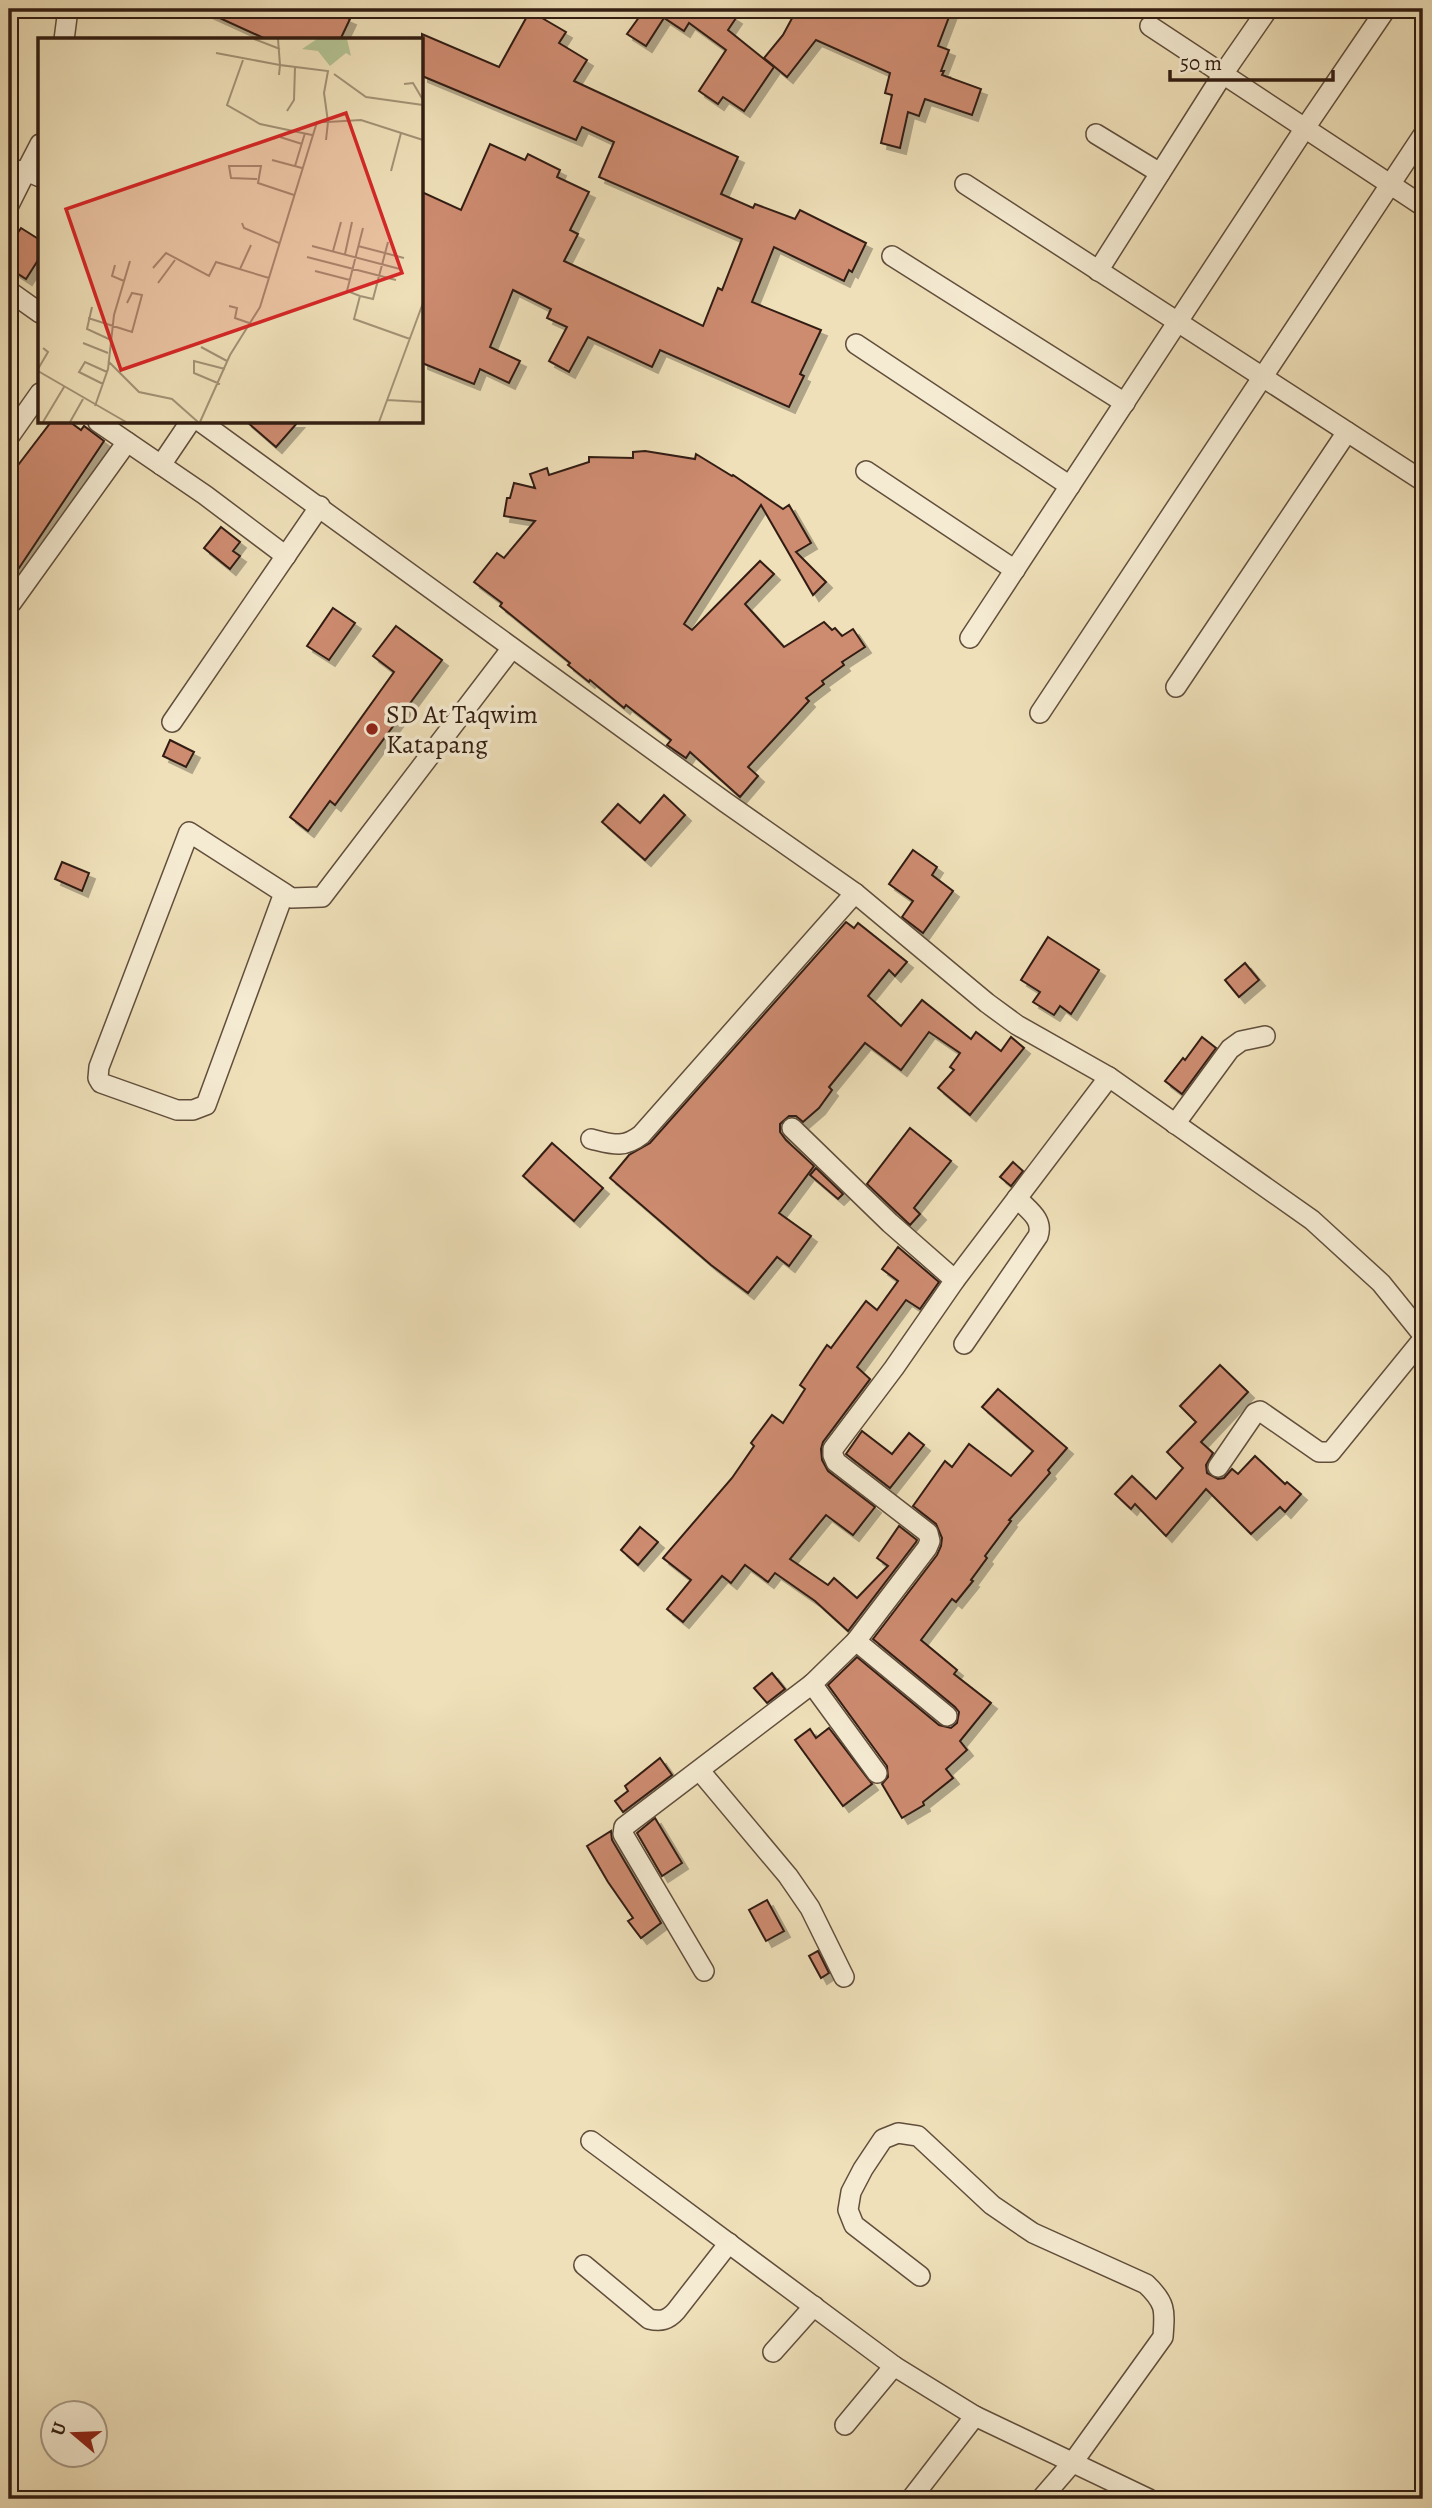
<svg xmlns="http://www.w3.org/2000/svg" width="1432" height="2508" font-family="Alegreya,serif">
<defs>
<filter id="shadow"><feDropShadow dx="6" dy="6" stdDeviation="0" flood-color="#0004"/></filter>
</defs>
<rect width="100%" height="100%" fill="#efe0b9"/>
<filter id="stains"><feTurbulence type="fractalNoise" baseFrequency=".00286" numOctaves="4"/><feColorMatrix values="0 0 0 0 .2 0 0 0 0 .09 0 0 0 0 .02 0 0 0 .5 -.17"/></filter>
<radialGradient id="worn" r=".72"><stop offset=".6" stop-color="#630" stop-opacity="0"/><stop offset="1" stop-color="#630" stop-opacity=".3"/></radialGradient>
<!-- building -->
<g fill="#cd8b70" stroke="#321d12" stroke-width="2" filter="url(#shadow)">
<path d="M200 9H327L350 19 340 40H268Z"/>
<path d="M645 9H722L736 18 728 30 774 67 744 111 723 97 718 104 699 91 726 50 689 23 684 31 664 18 646 46 627 34Z"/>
<path d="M797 9H842L862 18 867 9H952L938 46 949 50 941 71H944L942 75 981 89 972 115 925 99 919 116 908 112 900 148 881 143 892 95 885 93 890 73 816 40 787 77 764 58 783 35Z"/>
<path d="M530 11 566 32 559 43 587 60 574 81 738 157 721 194 753 208 755 204 795 219 800 210 866 243 852 272 849 270 844 281 774 247 752 302 821 330 800 374 804 376 789 407 660 350 652 367 588 337 569 372 549 361 567 327 547 318 551 309 513 290 490 347 520 361 509 383 480 369 474 384 422 363V192L461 210 490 144 525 160 528 154 560 170 557 177 589 192 570 230 578 234 564 261 703 326 718 288 722 290 742 239 599 177 614 142 582 127 576 140 422 76V34L499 67Z"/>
<path d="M21 228 40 240V257L26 279 9 268V246Z"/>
<path d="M51 422H70L81 430 84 426 104 441 9 583V477Z"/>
<path d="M247 422H298L276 447Z"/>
<path d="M645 451 695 459 696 454 732 476 733 475 783 509 789 505 811 543 796 552 826 582 813 595 761 505 684 624 692 630 760 561 774 574 745 604 784 647 824 622 832 630 835 628 842 636 853 629 865 647 842 662 844 665 822 681 824 684 806 698 809 701 748 767 758 776 740 797 690 752 686 758 667 745 671 740 626 705 624 708 590 680 589 682 568 665 570 663 500 606 502 603 474 582 497 553 504 558 535 521 504 516 507 498H510L514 483 535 488 530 474 547 468 549 475 589 462V457L633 458V452Z"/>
<path d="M221 527 240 542 233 551 240 556 230 569 204 548Z"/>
<path d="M333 608 355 623 329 660 307 646Z"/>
<path d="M396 626 442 660 335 805 330 801 308 831 290 817 394 672 373 656Z"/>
<path d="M170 740 194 752 186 767 163 756Z"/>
<path d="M664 795 685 815 645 860 602 822 618 804 640 823Z"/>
<path d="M913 850 937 867 932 875 953 891 923 933 902 917 913 901 889 884Z"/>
<path d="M62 862 89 873 82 891 55 879Z"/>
<path d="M846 922 854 928 858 923 907 962 895 976 889 970 868 996 901 1026 922 1000 971 1039 976 1032 1001 1051 1011 1037 1024 1048 970 1115 938 1088 954 1070 950 1067 960 1053 929 1032 901 1070 865 1043 829 1087 832 1090 819 1108 803 1122 796 1116H789L780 1124V1132L786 1140 814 1166 779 1213 811 1236 789 1266 777 1257 748 1293 711 1265 610 1178 629 1155 650 1143Z"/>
<path d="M1048 937 1099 970 1071 1014 1060 1006 1054 1015 1033 1002 1040 992 1021 980Z"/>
<path d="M1245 963 1259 980 1239 997 1225 980Z"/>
<path d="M1202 1037 1216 1048 1182 1094 1165 1081 1183 1058 1185 1060Z"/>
<path d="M910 1128 951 1161 914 1208 920 1214 910 1225 867 1184Z"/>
<path d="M552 1143 603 1188 574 1221 523 1176Z"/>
<path d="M1013 1162 1023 1171 1011 1186 1000 1177Z"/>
<path d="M816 1168 843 1194 838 1199 810 1175Z"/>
<path d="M898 1247 939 1282 920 1309 906 1300 857 1367 870 1379 823 1442 821 1449 822 1460 828 1471 875 1507 853 1535 826 1515 790 1559 828 1585 834 1578 857 1598 888 1566 877 1558 899 1526 917 1540 916 1542 848 1631 815 1601 775 1573 768 1582 745 1565 731 1583 722 1576 683 1622 667 1609 691 1580 663 1558 732 1478 754 1446 751 1443 772 1415 783 1423 805 1389 800 1385 827 1345 831 1348 866 1301 877 1310 898 1281 882 1269Z"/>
<path d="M1220 1365 1248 1392 1201 1442 1213 1453 1206 1465 1207 1473 1218 1479 1224 1478 1232 1469 1238 1474 1255 1456 1285 1484 1287 1482 1301 1494 1285 1512 1280 1507 1251 1534 1206 1489 1166 1536 1135 1504 1131 1509 1115 1494 1132 1476 1156 1499 1183 1468 1167 1452 1196 1422 1180 1406Z"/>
<path d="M998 1389 1067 1448 1048 1470 1050 1473 1009 1520 1011 1521 985 1556 987 1558 971 1580 973 1581 956 1602 952 1599 921 1640 957 1670 954 1674 991 1703 960 1741 967 1750 946 1769 953 1778 923 1802 924 1805 902 1818 882 1784 888 1777 887 1766 828 1685 857 1657 939 1725 951 1728 957 1723 959 1712 955 1707 873 1639 937 1555 941 1546 942 1538 936 1524 913 1506 945 1461 952 1467 969 1444 1011 1476 1033 1451 982 1407Z"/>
<path d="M862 1431 892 1454 909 1433 924 1445 890 1488 846 1454Z"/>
<path d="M640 1527 658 1542 638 1565 621 1550Z"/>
<path d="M772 1673 785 1689 767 1703 754 1688Z"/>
<path d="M829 1728 872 1784 843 1806 795 1740 810 1729 816 1738Z"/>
<path d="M660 1758 672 1775 623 1812 615 1801 628 1791 625 1786Z"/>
<path d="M655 1818 682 1863 662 1876 637 1833Z"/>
<path d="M611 1831 612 1840 661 1923 641 1938 628 1921 633 1918 608 1882 587 1846Z"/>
<path d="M767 1900 784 1931 766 1941 749 1910Z"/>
<path d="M818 1951 829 1973 821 1978 809 1956Z"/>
</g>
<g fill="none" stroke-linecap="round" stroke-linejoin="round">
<defs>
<g id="street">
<path d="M1150 26 1423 206"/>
<path d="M64 40 68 9"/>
<path d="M1096 134 1160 173"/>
<path d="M9 170 26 171 40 144"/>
<path d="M965 184 1423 481"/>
<path d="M9 205 26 171 40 177"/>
<path d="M892 256 1125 403"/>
<path d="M1098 271 1223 74 1268 9"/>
<path d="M9 291 40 313"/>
<path d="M856 344 1070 486"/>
<path d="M98 422 205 495 286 556"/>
<path d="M201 422 725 802 855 893 987 1003 1017 1025 1109 1077 1312 1220 1381 1283 1423 1335"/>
<path d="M9 437 40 393"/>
<path d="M161 465 190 422"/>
<path d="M866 471 1015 570"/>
<path d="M12 602 127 442"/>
<path d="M970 638 1305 128 1386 9"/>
<path d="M1176 687 1347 432"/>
<path d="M1040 713 1423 135"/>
<path d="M172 722 320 506"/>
<path d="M284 893 206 1105 193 1110H177L101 1083 98 1078 99 1067 189 832 284 893 291 898 322 897 512 648"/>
<path d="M1175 1124 1230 1049 1241 1041 1265 1036"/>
<path d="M792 1128 890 1223 955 1280"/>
<path d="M591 1139C612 1144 623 1149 641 1135L855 893"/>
<path d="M964 1344 1038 1236C1044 1219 1028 1210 1017 1198"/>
<path d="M1218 1467 1255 1413 1260 1411 1319 1452H1331L1423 1339"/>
<path d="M856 1641 947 1716"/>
<path d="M812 1684 877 1773"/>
<path d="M700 1771 788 1876 810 1908 844 1977"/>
<path d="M704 1971 623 1834 624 1827 812 1684 856 1641 927 1548 930 1541 928 1533 836 1462 833 1455V1449L894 1368 955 1280 1109 1077"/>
<path d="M591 2141 894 2366 975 2416 1149 2499"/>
<path d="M584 2265 649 2319C661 2322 668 2320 676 2311L729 2243"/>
<path d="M920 2276 854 2225 848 2210 851 2192 863 2169 883 2139 898 2133 918 2136 992 2205 1033 2233 1146 2284C1166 2303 1165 2310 1163 2337L1073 2462 1041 2499"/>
<path d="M773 2352 814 2306"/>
<path d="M845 2425 894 2366"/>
<path d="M911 2499 975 2416"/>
</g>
</defs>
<!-- street casing -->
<use href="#street" stroke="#614e3c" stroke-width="22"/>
<!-- street -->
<use href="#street" stroke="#f5ebd2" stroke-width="19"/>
</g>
<!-- markers -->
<circle fill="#8f2418" stroke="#f5ebd2" stroke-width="2.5" cx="372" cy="729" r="7"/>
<g text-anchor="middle" stroke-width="7" stroke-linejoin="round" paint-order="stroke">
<!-- poi labels -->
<g font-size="26" fill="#321d12" stroke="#f5ebd2" text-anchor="start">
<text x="386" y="723">SD At Taqwim<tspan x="386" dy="30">Katapang</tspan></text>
</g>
</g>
<!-- overview -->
<g transform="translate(38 38)">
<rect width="385" height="385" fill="#efe0b9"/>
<path d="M279 1H309L313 18 308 15 292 28 280 13 264 11Z" fill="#b4c393"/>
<path fill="none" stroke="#a39276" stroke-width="2" d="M216 1 242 11M240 1 242 27 290 33 286 55 290 84 323 82 385 102M178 15 242 27 241 37M205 22 189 67 222 86 274 97M296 36 328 59 385 67M366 46 375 45 385 62M249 73 256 62 257 29M242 99 264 106M234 122 264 130M257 128 267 95M353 133 363 95M219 141 193 140 191 128H223L220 145 256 157M204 185 206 190 241 205M350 204 335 261 322 258 316 281 372 301M274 208 362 231M320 208 366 220M295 213 303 184M307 216 314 184M269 219 358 242M77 227 74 238 86 243M115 230 128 215 171 238 178 224 231 240M202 231 213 207M277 233 312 242M120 245 137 222M322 258 309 253 325 190M191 268 199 270 197 280 214 286M54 269 49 291 73 302M50 280 94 294 104 257 94 255 89 265M45 305 70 315M163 309 189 323M70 323 101 354 134 361 160 384M0 331 10 314 5 310M0 333 88 384M65 346 41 334 47 324 69 334M182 346 156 335V323L187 331M349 362 385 364M57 368 70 331 76 277 92 223M5 384 26 349M32 384 45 361M162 384 192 317 222 269 279 84H290L288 102M341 384 385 265"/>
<path fill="#d62828" fill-opacity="0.15" stroke="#d62828" stroke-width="3.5" d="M308 75 364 235 83 332 28 171Z"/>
<rect width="385" height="385" fill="none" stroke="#321d12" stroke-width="3.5"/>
</g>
<!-- margin -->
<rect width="1432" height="2508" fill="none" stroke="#efe0b9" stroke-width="35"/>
<rect x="10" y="10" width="1411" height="2487" fill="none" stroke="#321d12" stroke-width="3.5"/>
<rect x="18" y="18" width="1397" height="2473" fill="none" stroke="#321d12" stroke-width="2"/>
<!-- north arrow -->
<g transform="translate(74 2434) rotate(289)"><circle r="33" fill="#f5ebd2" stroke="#a79985" stroke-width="2"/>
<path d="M0-5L12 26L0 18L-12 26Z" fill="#8f2418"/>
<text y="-10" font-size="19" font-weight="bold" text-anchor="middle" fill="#321d12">U</text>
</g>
<!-- scale -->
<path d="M1170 70v10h163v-10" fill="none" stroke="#321d12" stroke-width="3.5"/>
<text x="1180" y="70" font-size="21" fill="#321d12" stroke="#f5ebd2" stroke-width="5" paint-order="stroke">50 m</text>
<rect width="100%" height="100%" filter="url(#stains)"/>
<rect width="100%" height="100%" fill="url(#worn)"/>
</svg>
